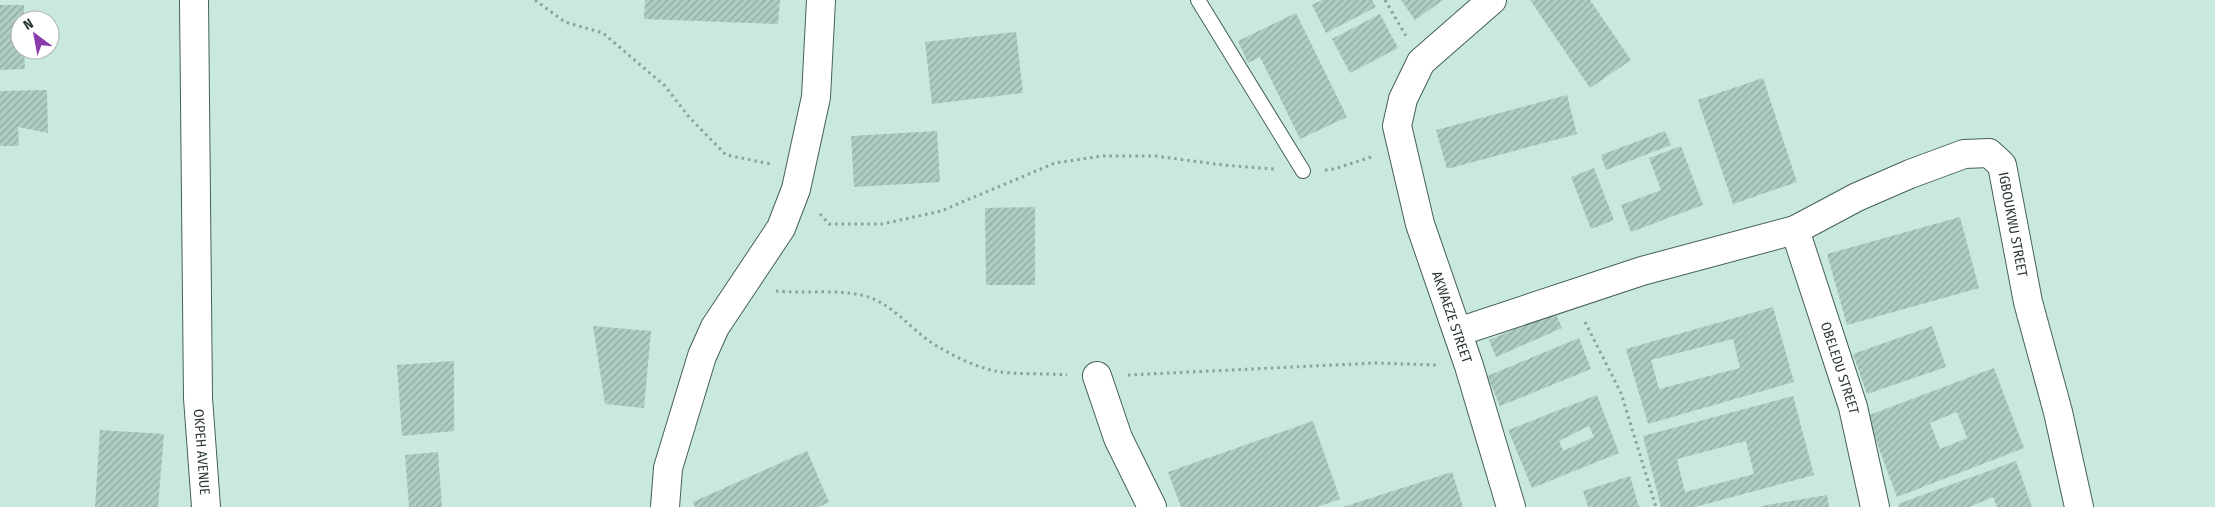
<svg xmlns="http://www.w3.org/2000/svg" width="2215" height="507" font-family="'Fira Sans Condensed',sans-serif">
<defs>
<pattern id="building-hatch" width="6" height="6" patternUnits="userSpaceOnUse" patternTransform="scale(1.25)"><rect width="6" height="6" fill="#afcec3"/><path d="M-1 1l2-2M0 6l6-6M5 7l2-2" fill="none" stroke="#8fa89f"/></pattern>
</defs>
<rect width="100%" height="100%" fill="#cae9de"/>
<!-- building -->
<g fill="url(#building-hatch)" fill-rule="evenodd">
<path d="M645 0H780L778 24 644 19Z"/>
<path d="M1322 0H1372L1376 7 1326 33 1312 5Z"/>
<path d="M1401 0H1443L1415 20Z"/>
<path d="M1530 0H1590L1631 60 1590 88Z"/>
<path d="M0 5H24V20H20V50H24L25 69 0 70Z"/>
<path d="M1296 13 1347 117 1300 139 1260 57 1248 63 1238 41Z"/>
<path d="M1380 14 1398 48 1350 73 1332 39Z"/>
<path d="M1016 32 1023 93 932 104 925 42Z"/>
<path d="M1763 78 1797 182 1733 204 1698 100Z"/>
<path d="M47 90 48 133 18 127 19 146H0V91Z"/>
<path d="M1567 95 1577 134 1447 169 1436 130Z"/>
<path d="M937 131 940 182 854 187 851 136Z"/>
<path d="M1665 131 1671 145 1606 170 1601 155Z"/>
<path d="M1681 146 1703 205 1631 232 1621 205 1661 190 1649 158Z"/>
<path d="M1594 168 1614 220 1591 229 1571 177Z"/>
<path d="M1035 207V285H986L985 208Z"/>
<path d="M1960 217 1979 288 1847 325 1827 254Z"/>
<path d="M1773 307 1794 382 1648 424 1626 349ZM1733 339 1740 368 1659 389 1651 360Z"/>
<path d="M1555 312 1562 328 1496 357 1489 340Z"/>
<path d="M593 326 651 331 644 408 605 404Z"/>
<path d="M1932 326 1946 367 1867 394 1853 354Z"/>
<path d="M1579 338 1591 369 1500 406 1487 376Z"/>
<path d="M454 361V431L402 436 397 365Z"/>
<path d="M1994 368 2024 448 1897 497 1867 416ZM1957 412 1967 438 1940 449 1930 423Z"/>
<path d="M1597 395 1619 453 1532 488 1508 430ZM1589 426 1594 437 1563 451 1559 441Z"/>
<path d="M1793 396 1814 475 1695 507H1661L1643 436ZM1746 441 1754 474 1685 492 1677 459Z"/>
<path d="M1313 421 1340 499 1317 507H1181L1168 472Z"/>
<path d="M100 430 164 434 158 507H95Z"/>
<path d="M807 451 829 502 819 507H695L693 502Z"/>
<path d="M438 452 442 507H409L405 455Z"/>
<path d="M2016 461 2032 507H1997L1993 497 1969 507H1899L1898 504Z"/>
<path d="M1452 472 1463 507H1343Z"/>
<path d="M1630 476 1639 507H1588L1583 491Z"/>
<path d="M1827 495 1829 507H1761V506Z"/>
</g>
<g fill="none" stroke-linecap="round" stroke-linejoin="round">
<defs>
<path id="service" d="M1198 0 1303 171"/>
<g id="minor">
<path id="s1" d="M194 0 198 398 206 507"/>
<path id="s2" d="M1492 0 1421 62 1403 99 1397 126 1420 224 1469 366 1511 507"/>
<path id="s3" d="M1795 230 1853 407 1875 507"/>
<path id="s4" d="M1458 332 1642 271 1795 230 1857 197 1910 174 1964 154 1989 153 2002 165 2028 302 2058 412 2079 507"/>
<path d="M1097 376 1118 438 1152 507"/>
<path d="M665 507 668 468 702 356 715 327 781 228 796 189 816 97 821 0"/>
</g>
</defs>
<!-- service casing -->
<use href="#service" stroke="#456157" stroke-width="16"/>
<!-- minor casing -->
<use href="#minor" stroke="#456157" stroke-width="30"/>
<!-- path -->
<g stroke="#8aa299" stroke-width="3" stroke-dasharray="2.5 4" stroke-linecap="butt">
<path d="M535 0 565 22 603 33 665 86 689 117 726 155 771 164"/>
<path d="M1385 0 1406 36"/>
<path d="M1325 170 1334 169 1374 156"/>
<path d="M820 214 829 224H882L941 211 1055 163 1102 156H1155L1223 165 1274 169"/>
<path d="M776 291C804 294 845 288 871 298 896 308 910 328 932 343 951 355 973 366 995 371 1016 375 1045 373 1067 375"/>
<path d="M1585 322 1621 393 1656 507"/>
<path d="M1128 375 1375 363 1437 365"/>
</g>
<!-- service -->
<use href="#service" stroke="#fff" stroke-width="14"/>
<!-- minor -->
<use href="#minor" stroke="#fff" stroke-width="28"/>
</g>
<g text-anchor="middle" stroke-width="5" stroke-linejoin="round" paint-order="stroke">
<!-- street labels -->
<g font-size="14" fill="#2c3934" stroke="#fff">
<text dy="5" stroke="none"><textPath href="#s4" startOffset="641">IGBOUKWU STREET</textPath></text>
<text dy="5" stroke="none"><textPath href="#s2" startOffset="362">AKWAEZE STREET</textPath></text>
<text dy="5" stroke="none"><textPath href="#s3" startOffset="145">OBELEDU STREET</textPath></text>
<text dy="5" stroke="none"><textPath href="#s1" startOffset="452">OKPEH AVENUE</textPath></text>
</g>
</g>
<!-- north arrow -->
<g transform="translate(35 35) rotate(328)"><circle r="24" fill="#ffffff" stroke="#abb0ae"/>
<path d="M0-4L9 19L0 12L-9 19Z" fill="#8a3aaa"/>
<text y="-8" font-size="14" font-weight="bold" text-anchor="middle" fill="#2c3934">N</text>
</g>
</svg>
